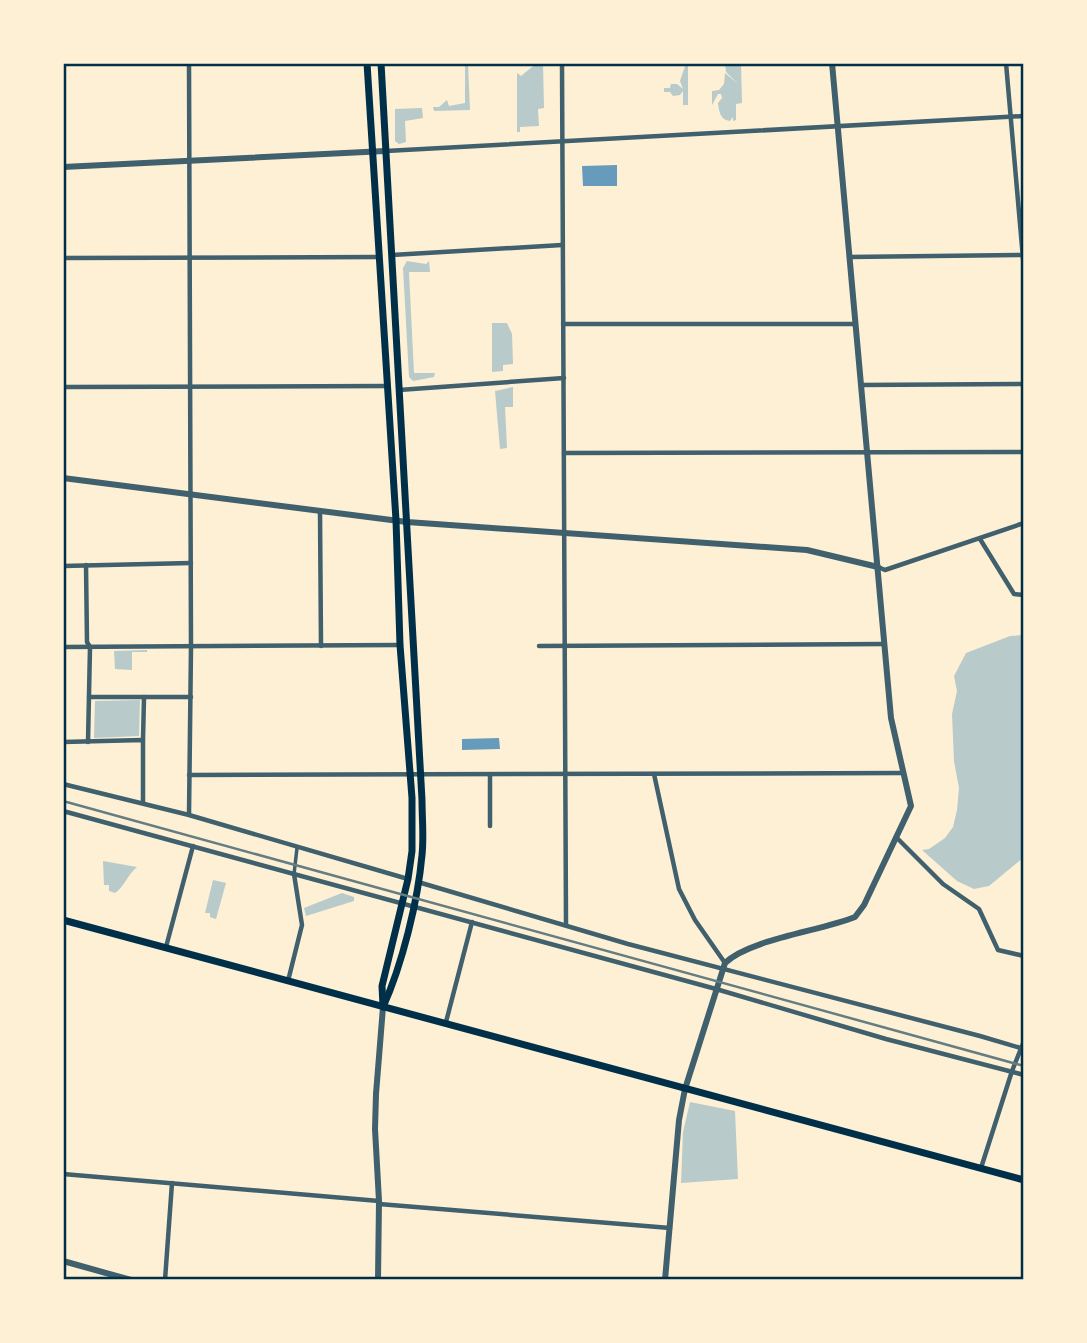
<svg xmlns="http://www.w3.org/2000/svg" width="1087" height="1343" font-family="Quicksand,sans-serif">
<rect width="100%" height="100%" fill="#fdf0d5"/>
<!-- green -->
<g fill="#b9caca">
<path d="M465 63H468L470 110 434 111 433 107H439L447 100 449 106 465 103Z"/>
<path d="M537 63H543L544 108 538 109 539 126 520 127V132H517V73L521 76Z"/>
<path d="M686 63H688V105H683V91L680 95 673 96 670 92H664V88H670L671 84H677L683 89 680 81Z"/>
<path d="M725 63H741L742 103 736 104V120L733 121V117L730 121C720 120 719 111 718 103L722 98 721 94H718L712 105V91L719 90 724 84 725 73 738 84 726 72Z"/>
<path d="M422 108 423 118 405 121 406 142 399 144 395 141V109Z"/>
<path d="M407 261 426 264 429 261 430 272H409L414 373H435L434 377 413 381 409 377 403 268Z"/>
<path d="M492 323H507L512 334 513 364 503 365V371L492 372Z"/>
<path d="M513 387V407H505L507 448 500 449 495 391Z"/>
<path d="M1024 635V857L989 886 974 889 957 881 922 850 929 849 945 838 953 827 957 810 959 788 954 761 952 714 957 691 954 676 966 653 1010 636Z"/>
<path d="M147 650V652H132V670L115 669 114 651Z"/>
<path d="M140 700 139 736 94 738 95 701Z"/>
<path d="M103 861 137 867C127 875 125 886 115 893L109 891V885H104Z"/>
<path d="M213 880 226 883 216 919 210 917V913H205Z"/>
<path d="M342 893 354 897V901L306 916 304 908Z"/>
<path d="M690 1102 735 1111 738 1179 681 1183 683 1132Z"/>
</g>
<!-- water -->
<g fill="#669bbc">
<path d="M617 165V186H583L582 166Z"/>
<path d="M499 738 500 749 462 750V739Z"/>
</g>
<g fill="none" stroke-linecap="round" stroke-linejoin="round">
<!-- pedestrian -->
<path stroke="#3f606c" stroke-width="3.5" d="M294 874 297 848"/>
<!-- minor -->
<g stroke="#3f606c" stroke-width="4.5">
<path d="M189 63 191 647 189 815"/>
<path d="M562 63 566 924"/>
<path d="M1006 63 1024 270"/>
<path d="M386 151 1024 116"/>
<path d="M392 255 562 245"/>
<path d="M849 257 1023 255"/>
<path d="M63 258 379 257"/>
<path d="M563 324H855"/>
<path d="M861 385 1024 384"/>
<path d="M63 387 388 386"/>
<path d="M399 390 564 378"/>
<path d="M564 453 1024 452"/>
<path d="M320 512 321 646"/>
<path d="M980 539 1014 594 1024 595"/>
<path d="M86 565 87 642 90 647 88 742"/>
<path d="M63 566 191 563"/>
<path d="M878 567 885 570 1024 523"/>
<path d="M539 646 884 644"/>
<path d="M63 647 400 645"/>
<path d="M89 697H191"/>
<path d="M143 740 144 697"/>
<path d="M63 742 143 740V803"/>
<path d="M654 774 679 889 695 920 725 963"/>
<path d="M189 775 903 773"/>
<path d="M63 784 189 815 408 879"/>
<path d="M63 811 716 989 886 1039 1024 1075"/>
<path d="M490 826V775"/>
<path d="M896 837 943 884 979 909 998 950 1024 956"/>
<path d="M418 882 628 944 980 1036 1024 1049"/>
<path d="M166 947 193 846"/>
<path d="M288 981 302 925 294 874"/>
<path d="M446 1022 472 922"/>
<path d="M981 1168 1012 1071 1024 1041"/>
<path d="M63 1174 379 1201"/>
<path d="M379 1204 670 1228"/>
<path d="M165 1280 172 1183"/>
</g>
<!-- tertiary -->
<g stroke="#3f606c" stroke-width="6">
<path d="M63 167 385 151"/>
<path d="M63 478 407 522 807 550 878 567"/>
<path d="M63 1261 131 1280"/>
<path d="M378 1280 379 1201 375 1129 376 1094 383 1007"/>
<path d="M665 1280 679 1120 685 1089 725 963C750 939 821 931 855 917L864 905 911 806 891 718 832 63"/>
</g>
<!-- secondary -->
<g stroke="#003049" stroke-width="7">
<path d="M367 63 396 520 400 645 412 798V851L408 879 382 986 383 1006"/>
<path d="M381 63 422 800C422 818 424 837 422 855 418 901 402 965 383 1007"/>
</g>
<!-- primary -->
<path stroke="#003049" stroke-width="7" d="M63 920 1024 1180"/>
<!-- rail -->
<path stroke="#657d81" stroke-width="2.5" d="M63 801 1024 1066"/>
</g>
<!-- border -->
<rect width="1087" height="1343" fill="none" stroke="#fdf0d5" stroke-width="130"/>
<rect x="65" y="65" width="957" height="1213" fill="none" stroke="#003049" stroke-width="2.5"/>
</svg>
